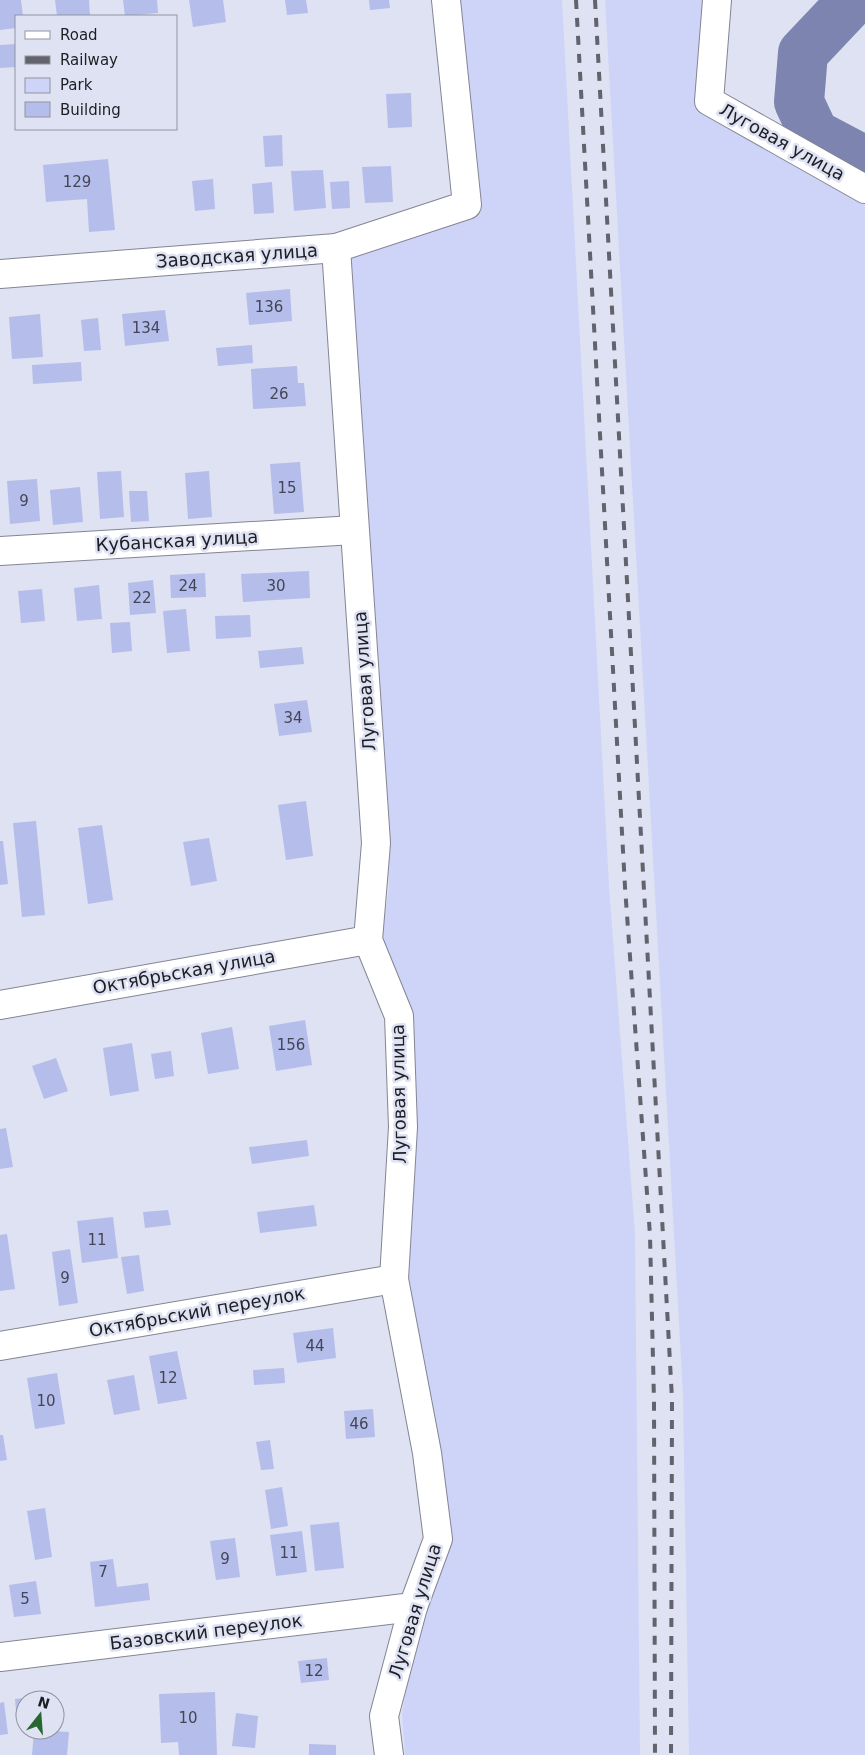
<svg xmlns="http://www.w3.org/2000/svg" width="865" height="1755" font-family="'DejaVu Sans',sans-serif">
<rect width="100%" height="100%" fill="#dfe2f2"/>
<!-- green -->
<g fill="#cdd4f8">
<path d="M459 0H562L609 886 635 1234 640 1755H405L402 1713 418 1621 447 1556 448 1543 436 1445 409 1278 413 1124 381 939 389 888 387 838 346 257 473 218 480 184Z"/>
<path d="M605 0H709L703 97 710 119 865 205V1755H689L683 1395Z"/>
</g>
<g fill="none" stroke-linecap="round" stroke-linejoin="round">
<!-- river -->
<path stroke="#7d84b0" stroke-width="50" d="M853 0 803 53 799 102 814 134 865 161"/>
</g>
<!-- building -->
<g fill="#b5bdeb">
<path d="M0 0H21L23 16H16V28L0 30Z"/>
<path d="M55 0H89L90 16H57Z"/>
<path d="M123 0H157L158 13 125 16Z"/>
<path d="M189 0H223L226 22 193 27Z"/>
<path d="M285 0H306L308 13 287 15Z"/>
<path d="M369 0H389L390 8 370 10Z"/>
<path d="M16 44V67L0 68V45Z"/>
<path d="M411 93 412 127 388 128 386 94Z"/>
<path d="M282 135 283 166 265 167 263 136Z"/>
<path d="M108 159 115 230 89 232 87 199 46 202 43 165Z"/>
<path d="M391 166 393 202 365 203 362 167Z"/>
<path d="M323 170 326 208 294 211 291 171Z"/>
<path d="M213 179 215 209 195 211 192 181Z"/>
<path d="M349 181 350 208 332 209 330 182Z"/>
<path d="M272 182 274 213 254 214 252 184Z"/>
<path d="M290 289 292 321 249 325 246 293Z"/>
<path d="M165 310 169 341 125 346 122 314Z"/>
<path d="M40 314 43 357 12 359 9 317Z"/>
<path d="M98 318 101 350 84 351 81 320Z"/>
<path d="M252 345 253 363 218 366 216 348Z"/>
<path d="M81 362 82 381 33 384 32 365Z"/>
<path d="M297 366 298 383H304L306 406 253 409 251 369Z"/>
<path d="M300 462 304 512 274 514 270 464Z"/>
<path d="M121 471 124 517 100 519 97 472Z"/>
<path d="M209 471 212 517 188 519 185 473Z"/>
<path d="M37 479 40 521 10 524 7 481Z"/>
<path d="M80 487 83 522 53 525 50 490Z"/>
<path d="M129 491H147L149 521 131 522Z"/>
<path d="M309 571 310 598 243 602 241 574Z"/>
<path d="M205 573 206 597 171 598 170 575Z"/>
<path d="M153 580 156 613 130 615 128 583Z"/>
<path d="M99 585 102 619 77 621 74 588Z"/>
<path d="M42 589 45 621 21 623 18 591Z"/>
<path d="M186 609 190 651 167 653 163 611Z"/>
<path d="M250 615 251 637 216 639 215 616Z"/>
<path d="M130 622 132 651 112 653 110 623Z"/>
<path d="M302 647 304 664 260 668 258 651Z"/>
<path d="M307 700 312 732 279 736 274 704Z"/>
<path d="M306 801 313 856 286 860 278 805Z"/>
<path d="M36 821 45 915 22 917 13 823Z"/>
<path d="M102 825 113 900 88 904 78 828Z"/>
<path d="M209 838 217 881 191 886 183 842Z"/>
<path d="M0 841H3L8 884 0 885Z"/>
<path d="M305 1020 312 1065 276 1071 269 1026Z"/>
<path d="M232 1027 239 1069 208 1074 201 1033Z"/>
<path d="M132 1043 139 1091 110 1096 103 1048Z"/>
<path d="M171 1051 174 1076 155 1079 151 1054Z"/>
<path d="M56 1058 68 1091 44 1099 32 1066Z"/>
<path d="M6 1128 13 1167 0 1169V1129Z"/>
<path d="M307 1140 309 1156 252 1164 249 1147Z"/>
<path d="M314 1205 317 1226 260 1233 257 1212Z"/>
<path d="M168 1210 171 1225 145 1228 143 1212Z"/>
<path d="M113 1217 118 1258 82 1263 77 1221Z"/>
<path d="M7 1234 15 1289 0 1291V1235Z"/>
<path d="M70 1249 78 1303 59 1306 52 1252Z"/>
<path d="M139 1255 144 1291 127 1294 121 1257Z"/>
<path d="M333 1328 336 1358 297 1363 293 1333Z"/>
<path d="M177 1351 187 1399 158 1404 149 1356Z"/>
<path d="M284 1368 285 1383 254 1385 253 1370Z"/>
<path d="M57 1373 65 1424 35 1429 27 1378Z"/>
<path d="M134 1375 140 1410 114 1415 107 1380Z"/>
<path d="M373 1409 375 1437 346 1439 344 1411Z"/>
<path d="M0 1435H3L7 1460 0 1461Z"/>
<path d="M270 1440 274 1469 261 1470 256 1442Z"/>
<path d="M282 1487 288 1526 271 1529 265 1490Z"/>
<path d="M45 1508 52 1557 35 1560 27 1511Z"/>
<path d="M339 1522 344 1568 315 1571 310 1525Z"/>
<path d="M302 1531 307 1572 276 1576 270 1535Z"/>
<path d="M235 1538 240 1577 216 1580 210 1541Z"/>
<path d="M113 1559 117 1587 148 1583 150 1600 95 1607 90 1562Z"/>
<path d="M36 1581 41 1614 14 1617 9 1585Z"/>
<path d="M327 1658 329 1680 301 1683 298 1661Z"/>
<path d="M215 1692 217 1755H179L178 1742 161 1743 159 1694Z"/>
<path d="M37 1697V1700H25V1723H17L15 1699Z"/>
<path d="M4 1702 8 1734 0 1735V1703Z"/>
<path d="M236 1713 258 1716 255 1748 232 1746Z"/>
<path d="M34 1730 69 1732 67 1755H32Z"/>
<path d="M309 1744 336 1745V1755H309Z"/>
</g>
<g fill="none" stroke-linecap="round" stroke-linejoin="round">
<defs>
<g id="minor">
<path d="M717 0 709 101 865 189"/>
<path d="M336 248 376 843 368 940 399 1016 403 1127 394 1279 427 1453 438 1539 413 1607 384 1716 389 1755"/>
<path d="M0 274 336 248 467 205 446 0"/>
<path d="M0 551 354 530"/>
<path d="M0 1005 368 940"/>
<path d="M0 1346 394 1279"/>
<path d="M0 1657 413 1607"/>
</g>
</defs>
<!-- minor casing -->
<use href="#minor" stroke="#838594" stroke-width="30"/>
<!-- minor -->
<use href="#minor" stroke="#fff" stroke-width="28"/>
<!-- rail -->
<g stroke="#62636d" stroke-width="4" stroke-dasharray="9 9" stroke-linecap="butt">
<path d="M576 0 625 887 650 1235 654 1401 655 1755"/>
<path d="M595 0 672 1399 671 1755"/>
</g>
</g>
<g text-anchor="middle" stroke-width="5" stroke-linejoin="round" paint-order="stroke">
<!-- number labels -->
<g font-size="15" fill="#434656">
<text x="77" y="187">129</text>
<text x="269" y="312">136</text>
<text x="146" y="333">134</text>
<text x="279" y="399">26</text>
<text x="287" y="493">15</text>
<text x="24" y="506">9</text>
<text x="188" y="591">24</text>
<text x="276" y="591">30</text>
<text x="142" y="603">22</text>
<text x="293" y="723">34</text>
<text x="291" y="1050">156</text>
<text x="97" y="1245">11</text>
<text x="65" y="1283">9</text>
<text x="315" y="1351">44</text>
<text x="168" y="1383">12</text>
<text x="46" y="1406">10</text>
<text x="359" y="1429">46</text>
<text x="289" y="1558">11</text>
<text x="225" y="1564">9</text>
<text x="103" y="1577">7</text>
<text x="25" y="1604">5</text>
<text x="314" y="1676">12</text>
<text x="188" y="1723">10</text>
</g>
<!-- street labels -->
<g font-size="18" fill="#1d1e24" stroke="#dfe2f2">
<text transform="translate(782 142) rotate(29)" y="6">Луговая улица</text>
<text transform="translate(237 256) rotate(-4)" y="6">Заводская улица</text>
<text transform="translate(177 541) rotate(-3)" y="6">Кубанская улица</text>
<text transform="translate(365 681) rotate(-94)" y="6">Луговая улица</text>
<text transform="translate(184 972) rotate(-10)" y="6">Октябрьская улица</text>
<text transform="translate(399 1094) rotate(-91)" y="6">Луговая улица</text>
<text transform="translate(197 1312) rotate(-10)" y="6">Октябрьский переулок</text>
<text transform="translate(415 1611) rotate(-73)" y="6">Луговая улица</text>
<text transform="translate(206 1632) rotate(-7)" y="6">Базовский переулок</text>
</g>
</g>
<!-- legend -->
<rect x="15" y="15" width="162" height="115" fill="#dfe2f2" stroke="#9194a0"/>
<rect x="25" y="31" width="25" height="8" fill="#ffffff" stroke="#9194a0"/>
<text x="60" y="40" font-size="15" fill="#1d1e24">Road</text>
<rect x="25" y="56" width="25" height="8" fill="#62636d" stroke="#9194a0"/>
<text x="60" y="65" font-size="15" fill="#1d1e24">Railway</text>
<rect x="25" y="78" width="25" height="15" fill="#cdd4f8" stroke="#9194a0"/>
<text x="60" y="90" font-size="15" fill="#1d1e24">Park</text>
<rect x="25" y="102" width="25" height="15" fill="#b5bdeb" stroke="#9194a0"/>
<text x="60" y="115" font-size="15" fill="#1d1e24">Building</text>
<!-- north arrow -->
<g transform="translate(40 1715) rotate(17)"><circle r="24" fill="#dfe2f2" stroke="#9194a0"/>
<path d="M0-4L9 19L0 12L-9 19Z" fill="#28672f"/>
<text y="-8" font-size="14" font-weight="bold" text-anchor="middle" fill="#1d1e24">N</text>
</g>
</svg>
